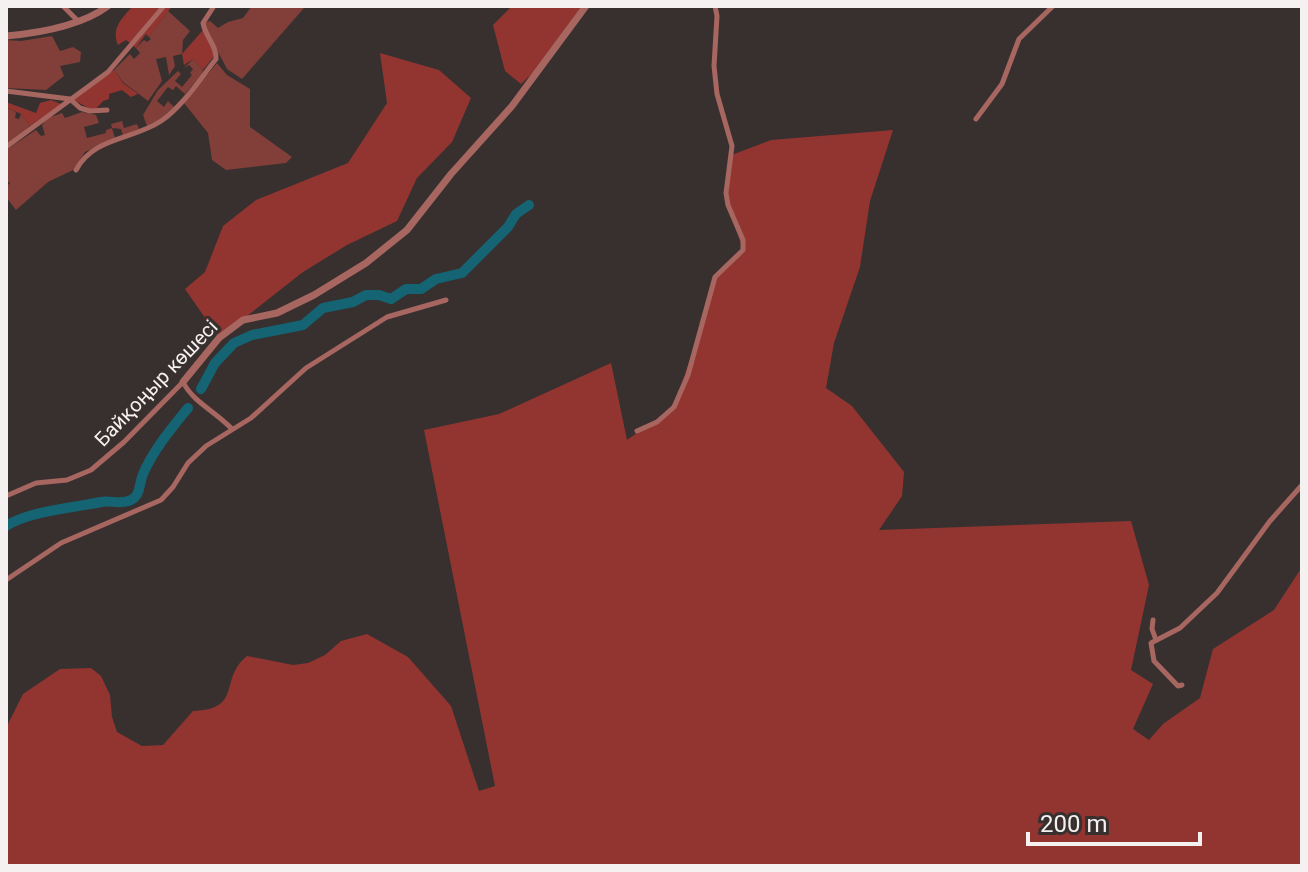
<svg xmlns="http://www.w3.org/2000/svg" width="1308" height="872" font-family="Roboto,sans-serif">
<rect width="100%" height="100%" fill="#37302f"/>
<!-- green -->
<g fill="#823e39">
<path d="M252 6 304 8 242 79 227 69 203 23 210 21 218 28 228 22 243 18Z"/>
<path d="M168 11 190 31 183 40 182 54 173 56 175 66 169 75 166 57 156 59 162 81 148 101 123 82 114 70 130 54 134 59 140 53 136 48 144 40 147 42 151 39 149 37Z"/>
<path d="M52 36 60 51 73 47 81 52 80 62 60 66 64 76 46 90 6 88V40L21 41Z"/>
<path d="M193 59 203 70 202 74 185 94 176 86 173 90 168 87 157 101 164 107 168 101 174 107 155 123 147 126 143 115 158 90 178 71 181 74 175 81 182 87 192 75 190 73 193 69 189 65 184 68Z"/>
<path d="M217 63 227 75 250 89V127L292 157 286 163 226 170 212 160 208 133 184 103Z"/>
<path d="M6 107 16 112 15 118 19 119 21 114 30 126 6 145Z"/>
<path d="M82 112 96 115 99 123 84 127 87 138 106 133V130L112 128 111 124 122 121 124 128 137 124 139 129 123 136 121 129 112 128 115 138 85 152 73 170 48 182 16 210 6 197V187L10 183 6 181V150L36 130 41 136 45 135 42 125 48 118 62 113 65 118Z"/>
</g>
<!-- forest -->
<g fill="#923531">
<path d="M133 6H172L149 37 146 34 136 48 126 40 118 45C111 28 122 18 133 6Z"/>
<path d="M512 6H582L537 69 521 84 505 71 493 25Z"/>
<path d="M203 30 215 55 203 70 193 59 184 65 182 54Z"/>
<path d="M380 53 439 70 471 98 452 142 417 178 397 221 347 245 303 272 219 338 185 289 205 272 223 226 256 200 348 163 387 103Z"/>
<path d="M114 70 123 83 138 94 131 97 122 90 109 94V99L103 101 94 111 72 99Z"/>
<path d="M51 100 61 104 30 126 21 114 6 107V102L36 113 40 103Z"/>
<path d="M893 130 870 201 860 267 834 343 826 388 852 406 904 472 902 496 879 530 1131 521 1149 585 1131 670 1153 684 1133 729 1149 740 1163 724 1200 698 1213 649 1274 610 1302 567V866H6V728L23 694 60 669 91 668 101 676 110 695 112 717 117 732 142 746 163 745 193 711C244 709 218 679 247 656L293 665 308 663 325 655 341 641 367 634 408 657 451 706 479 791 495 786 424 430 499 414 611 363 627 440 674 407 720 269 743 250 728 205 729 156 771 140Z"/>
</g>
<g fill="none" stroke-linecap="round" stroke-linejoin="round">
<!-- river -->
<g stroke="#146474" stroke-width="10">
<path d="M201 389 215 363 234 343 252 335 303 325 323 308 353 302 366 295H379L391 299 406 289H421L436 279 462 273 508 227 516 214 529 205"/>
<path d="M6 526C30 511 72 508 101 502 110 500 121 505 131 500 141 495 139 483 143 474 154 449 171 429 188 408"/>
</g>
<!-- minor -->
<g stroke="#a76660" stroke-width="5">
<path d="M63 6 78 21"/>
<path d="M6 91 70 99 80 108 90 111 107 110"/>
<path d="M976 119 1002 84 1019 39 1053 6"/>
<path d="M6 147 108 72 164 6"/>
<path d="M76 170C93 137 133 140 161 121 183 106 200 79 216 59 217 46 205 36 203 23L214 6"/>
<path d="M637 431 657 422 674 407 688 375 715 277 743 250V240L728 205 726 193 732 146 717 94 714 66 717 16 715 6"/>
<path d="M6 496 36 483 67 480 91 470 124 442 183 382C193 402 215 411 232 429"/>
<path d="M6 580 61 543 161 500 173 487 188 463 206 446 251 418 306 368 387 317 446 300"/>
<path d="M1153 620 1152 629 1156 640"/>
<path d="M1182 685 1178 686 1154 661 1151 643 1180 628 1217 593 1270 521 1302 485"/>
</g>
<!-- tertiary -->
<g stroke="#a76660" stroke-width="7">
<path d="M6 36C39 33 81 26 108 6"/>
<path d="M183 382 219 338 243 320 277 313 314 295 366 263 407 230 451 174 512 106 586 6"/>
</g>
</g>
<g text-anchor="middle" stroke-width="7" stroke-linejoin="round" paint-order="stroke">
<!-- street labels -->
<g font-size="20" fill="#f6f1f1" stroke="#37302f">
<text transform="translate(156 383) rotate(-46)" y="7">Байқоңыр көшесі</text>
</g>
</g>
<!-- border -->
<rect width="1308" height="872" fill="none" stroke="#f6f1f1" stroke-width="16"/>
<!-- scale -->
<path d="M1028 832v12h172v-12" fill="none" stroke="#f6f1f1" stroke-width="4"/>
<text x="1040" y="832" font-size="24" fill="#f6f1f1" stroke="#37302f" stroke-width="6" paint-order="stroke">200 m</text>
</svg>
